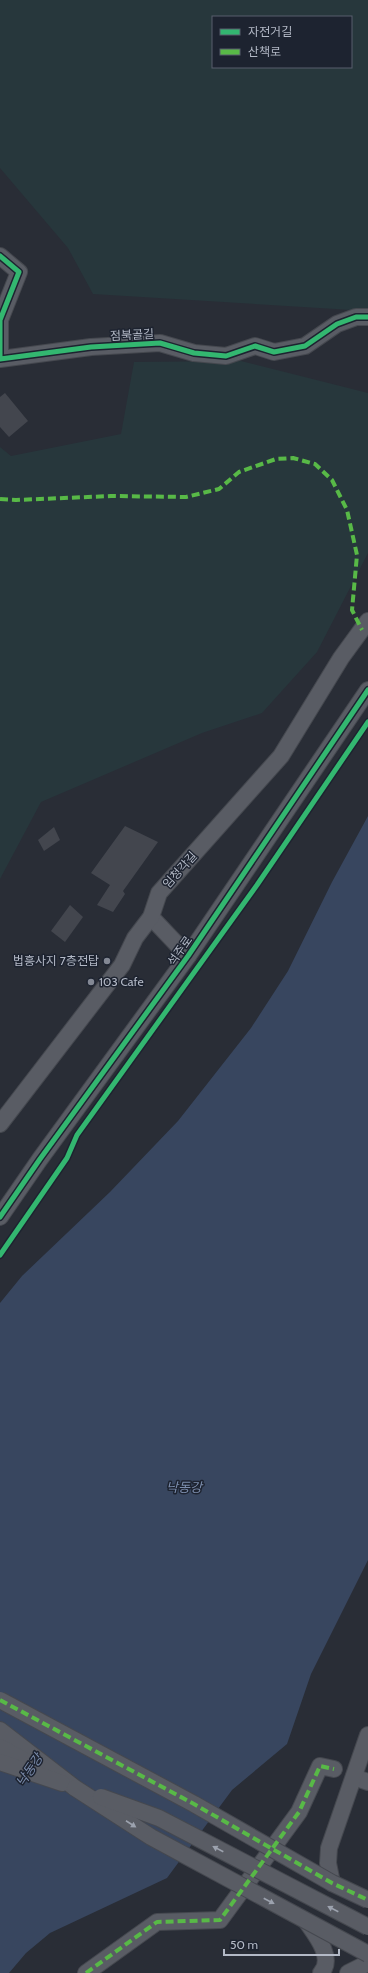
<svg xmlns="http://www.w3.org/2000/svg" width="368" height="1973" font-family="Cabin,'Noto Sans KR',sans-serif">
<rect width="100%" height="100%" fill="#292d36"/>
<!-- green -->
<g fill="#27373c" fill-rule="evenodd">
<path d="M0 0H368V311L93 294 68 248 0 168ZM213 17H351V67H213Z"/>
<path d="M241 361 368 393V553L317 652 262 713 202 733 41 802 0 879V447L11 456 121 434 134 362Z"/>
</g>
<!-- water -->
<path fill="#38465f" d="M368 816V1560L311 1674 287 1744 232 1790 167 1878 50 1933 26 1953 9 1973H0V1303L22 1276 110 1192 178 1121 251 1028 288 971 332 882Z"/>
<!-- building -->
<g fill="#43464e">
<path d="M5 393 28 421 9 437 0 427V397Z"/>
<path d="M125 826 158 842 123 891 125 894 113 912 97 905 110 885 91 873Z"/>
<path d="M54 827 60 840 44 851 38 840Z"/>
<path d="M70 905 83 917 65 942 51 931Z"/>
</g>
<g fill="none" stroke-linecap="round" stroke-linejoin="round">
<defs>
<g id="minor">
<path d="M0 256 19 272 0 320V359L91 347 160 343 194 353 226 356 255 346 274 352 305 346 337 324 356 317H368"/>
<path d="M151 917 188 956"/>
<path d="M0 1124 122 965 135 938 151 917 159 893 281 756 341 658 368 621"/>
<path d="M0 1217 40 1159 188 956 368 690"/>
<path d="M0 1730 75 1788"/>
<path d="M0 1747 31 1764"/>
<path d="M0 1762 62 1783"/>
<path d="M354 1777 368 1782"/>
<path d="M332 1883 328 1863 329 1848 368 1735"/>
<path d="M306 1921C315 1934 335 1958 321 1973"/>
<path d="M86 1973 157 1922 220 1920 299 1812 320 1766 334 1769"/>
<path d="M348 1973 368 1963"/>
</g>
</defs>
<!-- minor casing -->
<use href="#minor" stroke="#45484f" stroke-width="18"/>
<!-- minor -->
<use href="#minor" stroke="#595c64" stroke-width="16"/>
<defs>
<g id="minor-bridge">
<path d="M0 1700 194 1804 332 1883 368 1900"/>
<path d="M75 1788 151 1837 368 1954"/>
<path d="M101 1797 159 1818 368 1927"/>
</g>
</defs>
<!-- minor-bridge casing -->
<use href="#minor-bridge" stroke="#45484f" stroke-width="18" stroke-linecap="butt"/>
<!-- minor-bridge -->
<use href="#minor-bridge" stroke="#595c64" stroke-width="16"/>
<!-- quiet -->
<g stroke="#58b947" stroke-width="4" stroke-dasharray="8 4" stroke-linecap="butt">
<path d="M0 499 16 500 111 496 186 497 219 489 239 472 276 459 293 458 315 464 332 480 347 510 357 555 352 610 362 630"/>
<path d="M0 1700 194 1804 332 1883 368 1900"/>
<path d="M86 1973 157 1922 220 1920 299 1812 320 1766 334 1769"/>
</g>
<defs>
<g id="cycleway">
<path d="M0 256 19 272 0 320V359L91 347 160 343 194 353 226 356 255 346 274 352 305 346 337 324 356 317H368"/>
<path d="M0 1217 40 1159 188 956 368 690"/>
<path d="M0 1255 67 1158 77 1135 257 885 368 722"/>
</g>
</defs>
<!-- cycleway casing -->
<use href="#cycleway" stroke="#1d2330" stroke-width="8"/>
<!-- cycleway -->
<use href="#cycleway" stroke="#33b770" stroke-width="5"/>
</g>
<!-- one-way arrows -->
<defs><path id="oneway-solid" d="M-6-.8H1V-3.2L6.5 0L1 3.2V.8H-6Z"/></defs>
<g fill="#9ca2ae">
<use href="#oneway-solid" transform="translate(131 1824) rotate(33)"/>
<use href="#oneway-solid" transform="translate(218 1849) rotate(-153)"/>
<use href="#oneway-solid" transform="translate(269 1901) rotate(28)"/>
<use href="#oneway-solid" transform="translate(333 1909) rotate(-153)"/>
</g>
<!-- markers -->
<g fill="#838894" stroke="#1d2330" stroke-width="1.5">
<circle cx="107" cy="961" r="4"/>
<circle cx="91" cy="982" r="4"/>
</g>
<g text-anchor="middle" stroke-width="3" stroke-linejoin="round" paint-order="stroke">
<!-- street labels -->
<g font-size="12" fill="#b3b9c6" stroke="#1d2330">
<text transform="translate(132 335) rotate(-3)" y="4">점북골길</text>
<text transform="translate(180 870) rotate(-48)" y="4">임청각길</text>
<text transform="translate(180 951) rotate(-55)" y="4">석주로</text>
</g>
<!-- poi labels -->
<g font-size="12" fill="#b3b9c6" stroke="#1d2330" text-anchor="end">
<text x="99" y="965">법흥사지 7층전탑</text>
<text x="99" y="986" text-anchor="start">103 Cafe</text>
</g>
<!-- water labels -->
<g font-size="13" font-style="italic" fill="#7c8dad" stroke="#1d2330">
<text x="184" y="1492">낙동강</text>
<text transform="translate(29 1770) rotate(-56)" y="5">낙동강</text>
</g>
</g>
<!-- legend -->
<rect x="212" y="16" width="140" height="52" fill="#1d2330" stroke="#595f6c"/>
<rect x="220" y="29" width="20" height="6" fill="#33b770" stroke="#595f6c"/>
<text x="248" y="36" font-size="12" fill="#b3b9c6">자전거길</text>
<rect x="220" y="49" width="20" height="6" fill="#58b947" stroke="#595f6c"/>
<text x="248" y="56" font-size="12" fill="#b3b9c6">산책로</text>
<!-- scale -->
<path d="M224 1949v6h115v-6" fill="none" stroke="#b3b9c6" stroke-width="2"/>
<text x="230" y="1949" font-size="12" fill="#b3b9c6" stroke="#1d2330" stroke-width="3" paint-order="stroke">50 m</text>
</svg>
